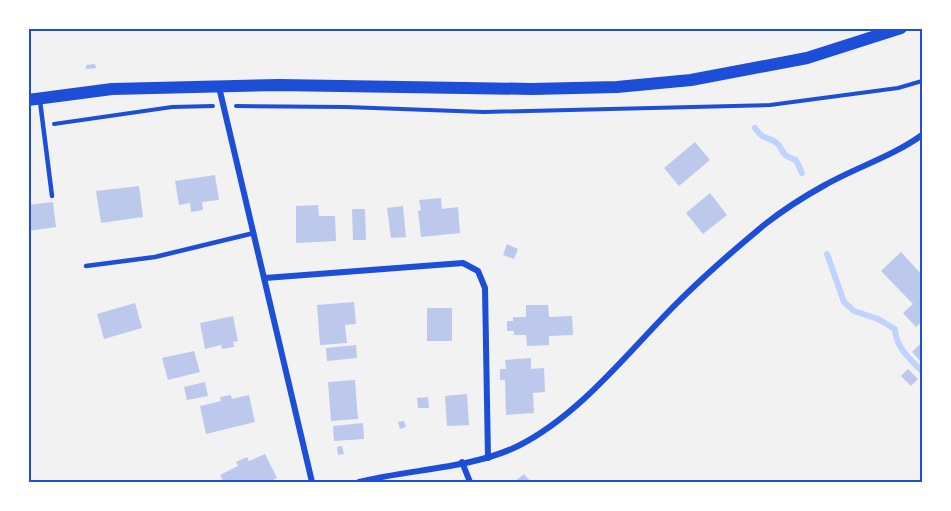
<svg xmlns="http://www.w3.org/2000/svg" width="951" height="511" font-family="Inter,sans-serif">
<rect width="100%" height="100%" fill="#f2f2f2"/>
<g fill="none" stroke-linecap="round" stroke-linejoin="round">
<!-- stream -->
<g stroke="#bfd3fe" stroke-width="6">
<path d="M755 128C764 140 763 135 774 141 785 148 778 155 796 160L802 173"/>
<path d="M827 254 844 302 854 311 878 319 895 329C896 348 910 359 922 371"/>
</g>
</g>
<!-- building -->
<g fill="#bdc9ec">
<path d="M95 64 96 68 86 69V65Z"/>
<path d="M695 142 710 160 679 186 664 168Z"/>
<path d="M215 175 219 200 202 202 203 210 191 212 190 203 179 205 175 181Z"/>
<path d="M139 186 143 217 101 223 96 191Z"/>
<path d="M710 193 727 215 703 234 686 213Z"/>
<path d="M441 198 442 209 458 207 460 233 421 237 418 211 421 210 419 200Z"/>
<path d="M53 202 56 227 28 231V205Z"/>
<path d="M318 205 319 216H335L336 241 296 243V206Z"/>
<path d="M403 206 406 237 391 238 387 208Z"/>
<path d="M352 209H365L366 240H353Z"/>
<path d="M507 244 518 249 514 259 503 255Z"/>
<path d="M901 252 922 275V323L921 322 916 327 903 313 913 304 881 271Z"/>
<path d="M354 302 356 324 345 325 347 343 320 345 317 305Z"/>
<path d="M135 303 142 328 104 339 97 314Z"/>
<path d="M526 305H548L549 317 572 316 573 335 549 336V345L527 346 526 335H514V331H507V321H513V317H526Z"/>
<rect x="427" y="308" width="25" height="33"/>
<path d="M233 316 238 341 233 342 234 347 222 349 221 345 205 349 200 323Z"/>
<path d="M922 342V363L912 352Z"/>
<path d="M356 345 357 358 327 361 326 348Z"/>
<path d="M194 351 200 372 168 380 162 358Z"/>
<path d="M531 358V369L544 368 545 392 533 393 534 413 506 415 505 380H500V369H506L505 360Z"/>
<path d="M908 369 918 379 911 386 901 376Z"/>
<path d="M355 380 358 419 331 421 328 382Z"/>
<path d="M205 382 208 396 187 400 184 387Z"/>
<path d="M467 394 469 425 447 426 445 396Z"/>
<path d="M231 395 232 399 249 395 255 422 206 434 200 406 221 401 220 397Z"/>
<path d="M428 397 429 408H418L417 398Z"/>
<path d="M404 421 406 427 400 429 398 422Z"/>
<path d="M363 423 364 439 334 441 333 426Z"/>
<path d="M342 446 344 454 338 455 337 447Z"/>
<path d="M265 454 277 478 268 482H224L220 475 238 466 236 462 247 457 249 461Z"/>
<path d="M524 474 531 482H514Z"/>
</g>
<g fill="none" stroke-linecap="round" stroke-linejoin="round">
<!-- path -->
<g stroke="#1d4ed8" stroke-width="4">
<path d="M236 106 346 107 484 112 770 105 898 88 922 81"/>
<path d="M54 124 172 107 213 106"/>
</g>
<!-- service -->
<g stroke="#1d4ed8" stroke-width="4.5">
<path d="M40 101 52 196"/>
<path d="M86 266 155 257 254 233"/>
</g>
<!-- minor -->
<g stroke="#1d4ed8" stroke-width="6">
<path d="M219 87 312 482"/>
<path d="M265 278 463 263 478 271 485 288 488 458"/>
<path d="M462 462 470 482"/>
<path d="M359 482C409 469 471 469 518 446 580 415 628 352 676 304 703 277 735 249 764 225 783 210 805 196 825 185 857 167 893 156 922 135"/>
</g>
<!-- secondary -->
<path stroke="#1d4ed8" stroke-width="12" d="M28 100 112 89 279 85 532 89 617 87 691 80 807 58 901 28"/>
</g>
<!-- border -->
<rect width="951" height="511" fill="none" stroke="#ffffff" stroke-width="60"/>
<rect x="30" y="30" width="891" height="451" fill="none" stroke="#1d4ed8" stroke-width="2"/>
</svg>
